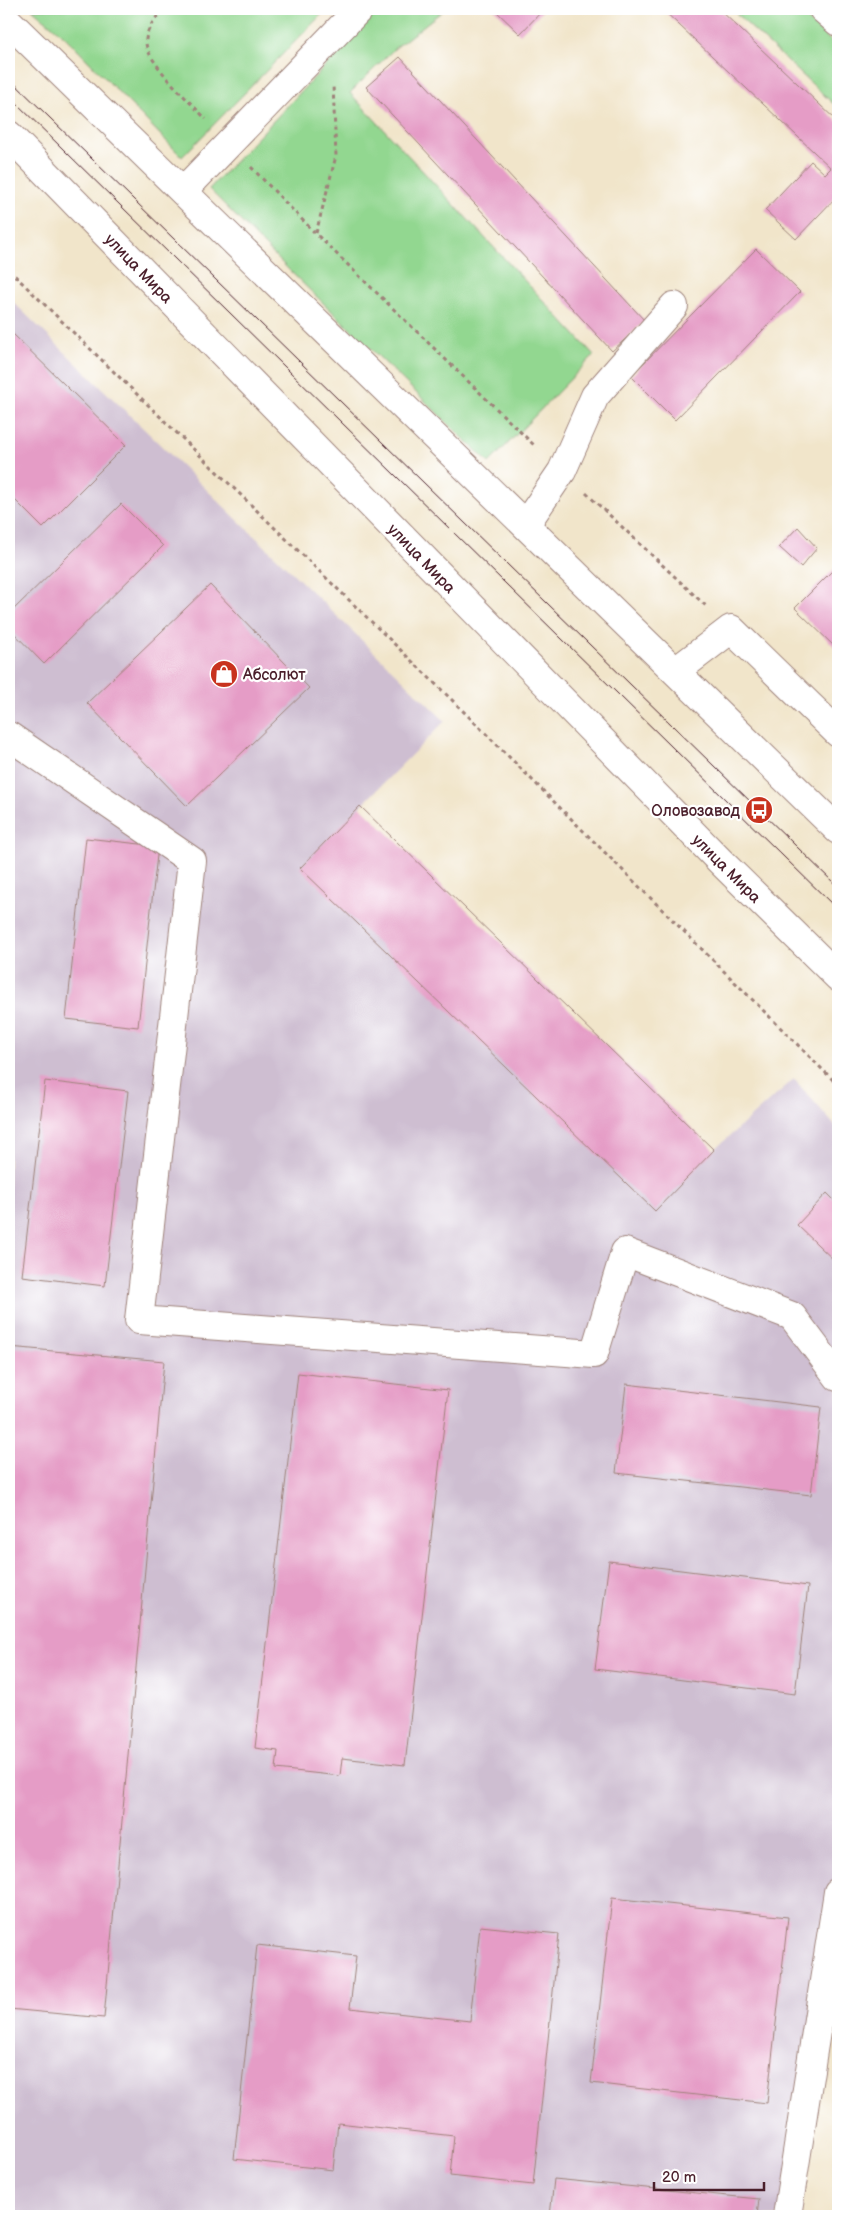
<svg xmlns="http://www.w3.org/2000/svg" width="847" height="2225" font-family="'Balsamiq Sans',sans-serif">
<rect width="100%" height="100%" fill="#fff"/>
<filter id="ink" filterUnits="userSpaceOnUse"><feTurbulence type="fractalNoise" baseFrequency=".02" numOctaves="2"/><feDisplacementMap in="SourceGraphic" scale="10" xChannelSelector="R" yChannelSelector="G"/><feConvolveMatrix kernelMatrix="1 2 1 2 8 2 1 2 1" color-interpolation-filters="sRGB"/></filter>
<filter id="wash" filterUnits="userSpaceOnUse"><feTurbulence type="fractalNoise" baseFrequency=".0096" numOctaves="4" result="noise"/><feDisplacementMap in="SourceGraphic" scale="20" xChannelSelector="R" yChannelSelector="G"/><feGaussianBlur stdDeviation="1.12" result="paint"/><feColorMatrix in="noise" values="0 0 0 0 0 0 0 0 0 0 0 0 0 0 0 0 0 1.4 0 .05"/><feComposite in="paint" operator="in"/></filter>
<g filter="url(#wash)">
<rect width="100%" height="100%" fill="#f1e5ca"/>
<!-- industrial -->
<path fill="#cebed1" d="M9 298 445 721 360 807 714 1150 794 1079 838 1129V1942L791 2216H9Z"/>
<!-- green -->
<g fill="#92d790" stroke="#6e7b5e">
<path d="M32 9H327L182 157 64 36Z"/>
<path d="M379 9H445L394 49 350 93 594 355 489 463 290 271 209 189Z"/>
<path d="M731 9H795L838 47V108Z"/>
</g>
<g id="blocks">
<!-- building -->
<g fill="#e59cc6">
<path d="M494 9H544L520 34Z"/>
<path d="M662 9H719L838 122V195L796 239 765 210 811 161 825 174 831 168Z"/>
<path d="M400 57 645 321 612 351 366 87Z"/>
<path d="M756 249 800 292 675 420 631 376Z"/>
<path d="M9 330 126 445 43 528 9 494Z"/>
<path d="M121 504 163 546 44 664 9 628V614Z"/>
<path d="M798 527 817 548 801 567 779 547Z"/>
<path d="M838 565V650L795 608Z"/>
<path d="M210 585 309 688 187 806 87 703Z"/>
<path d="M360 806 714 1150 655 1211 300 868Z"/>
<path d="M86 838 158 846 138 1027 66 1019Z"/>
<path d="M45 1081 128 1091 105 1286 22 1276Z"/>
<path d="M827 1193 838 1204V1264L797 1225Z"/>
<path d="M9 1347 164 1361 104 2018 9 2009Z"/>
<path d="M298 1373 448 1390 405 1765 342 1758 340 1776 276 1769 278 1751 255 1748Z"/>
<path d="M626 1384 821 1407 811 1495 616 1473Z"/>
<path d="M609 1561 808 1586 795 1694 595 1669Z"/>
<path d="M612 1898 788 1917 767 2103 591 2083Z"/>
<path d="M480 1926 559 1934 533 2185 450 2176 454 2136 338 2123 333 2170 234 2159 257 1945 356 1956 350 2008 470 2021Z"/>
<path d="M554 2179 759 2199 757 2216H550Z"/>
</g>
</g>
</g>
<g filter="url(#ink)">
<use href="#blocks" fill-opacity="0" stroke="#9e827a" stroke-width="1"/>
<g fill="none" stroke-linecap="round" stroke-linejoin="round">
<defs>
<g id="minor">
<path d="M823 9 838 22"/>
<path d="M183 191 359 9"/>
<path d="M526 524 562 471 595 396 674 306"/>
<path d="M676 671 731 629 838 733"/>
<path d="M9 736 192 861 139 1320 594 1354 625 1252 792 1316 838 1377"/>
<path d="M787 2216 838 1892"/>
</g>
<g id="major">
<path d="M9 22 838 830"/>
<path d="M9 135 721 862 838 977"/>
</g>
</defs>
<!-- minor casing -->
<use href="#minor" stroke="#9e827a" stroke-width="30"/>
<!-- major casing -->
<use href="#major" stroke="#9e827a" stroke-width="30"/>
<!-- path -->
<g stroke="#9e827a" stroke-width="3" stroke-dasharray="4 4" stroke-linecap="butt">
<path d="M163 9C156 18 145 30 146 43 147 62 192 104 206 119"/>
<path d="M251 167 316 234 536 447"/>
<path d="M316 233 336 156 333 85"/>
<path d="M9 270 451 699 838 1085"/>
<path d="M586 493 707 607"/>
</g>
<!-- minor -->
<use href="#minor" stroke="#fff" stroke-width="28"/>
<!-- major -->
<use href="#major" stroke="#fff" stroke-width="28"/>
<!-- tram -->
<g stroke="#4a1f2b" stroke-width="1">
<path d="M9 78 838 887"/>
<path d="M9 96 838 910"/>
</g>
</g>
</g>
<!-- icons -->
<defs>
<symbol id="shop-disc" viewBox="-11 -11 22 22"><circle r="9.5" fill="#c8321e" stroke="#fff"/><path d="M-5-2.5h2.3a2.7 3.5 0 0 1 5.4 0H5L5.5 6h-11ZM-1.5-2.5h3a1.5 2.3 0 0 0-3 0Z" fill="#fff"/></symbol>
<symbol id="bus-disc" viewBox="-11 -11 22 22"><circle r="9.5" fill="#c8321e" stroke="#fff"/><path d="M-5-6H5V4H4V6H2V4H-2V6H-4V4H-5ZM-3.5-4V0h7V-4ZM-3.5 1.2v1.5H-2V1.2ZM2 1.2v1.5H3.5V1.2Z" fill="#fff"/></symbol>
</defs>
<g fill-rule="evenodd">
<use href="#shop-disc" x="208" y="658" width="32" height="32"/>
<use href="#bus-disc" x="743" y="794" width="32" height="32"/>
</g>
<g text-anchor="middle" stroke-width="4.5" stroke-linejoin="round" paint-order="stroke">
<!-- street labels -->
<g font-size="16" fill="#4a1f2b" stroke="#fff">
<text transform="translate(139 268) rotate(46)" y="6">улица Мира</text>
<text transform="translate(422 558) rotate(46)" y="6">улица Мира</text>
<text transform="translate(727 868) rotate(45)" y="6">улица Мира</text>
</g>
<!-- poi labels -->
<g font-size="16" fill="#4a1f2b" stroke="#fff" text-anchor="start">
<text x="243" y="680">Абсолют</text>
<text x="740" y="816" text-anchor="end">Оловозавод</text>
</g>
</g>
<!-- margin -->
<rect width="847" height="2225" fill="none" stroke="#fff" stroke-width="30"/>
<!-- scale -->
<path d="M654 2182v8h110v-8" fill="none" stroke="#4a1f2b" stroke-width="2.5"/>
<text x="662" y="2182" font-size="15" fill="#4a1f2b" stroke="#ffffff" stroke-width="4" paint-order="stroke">20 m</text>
</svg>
